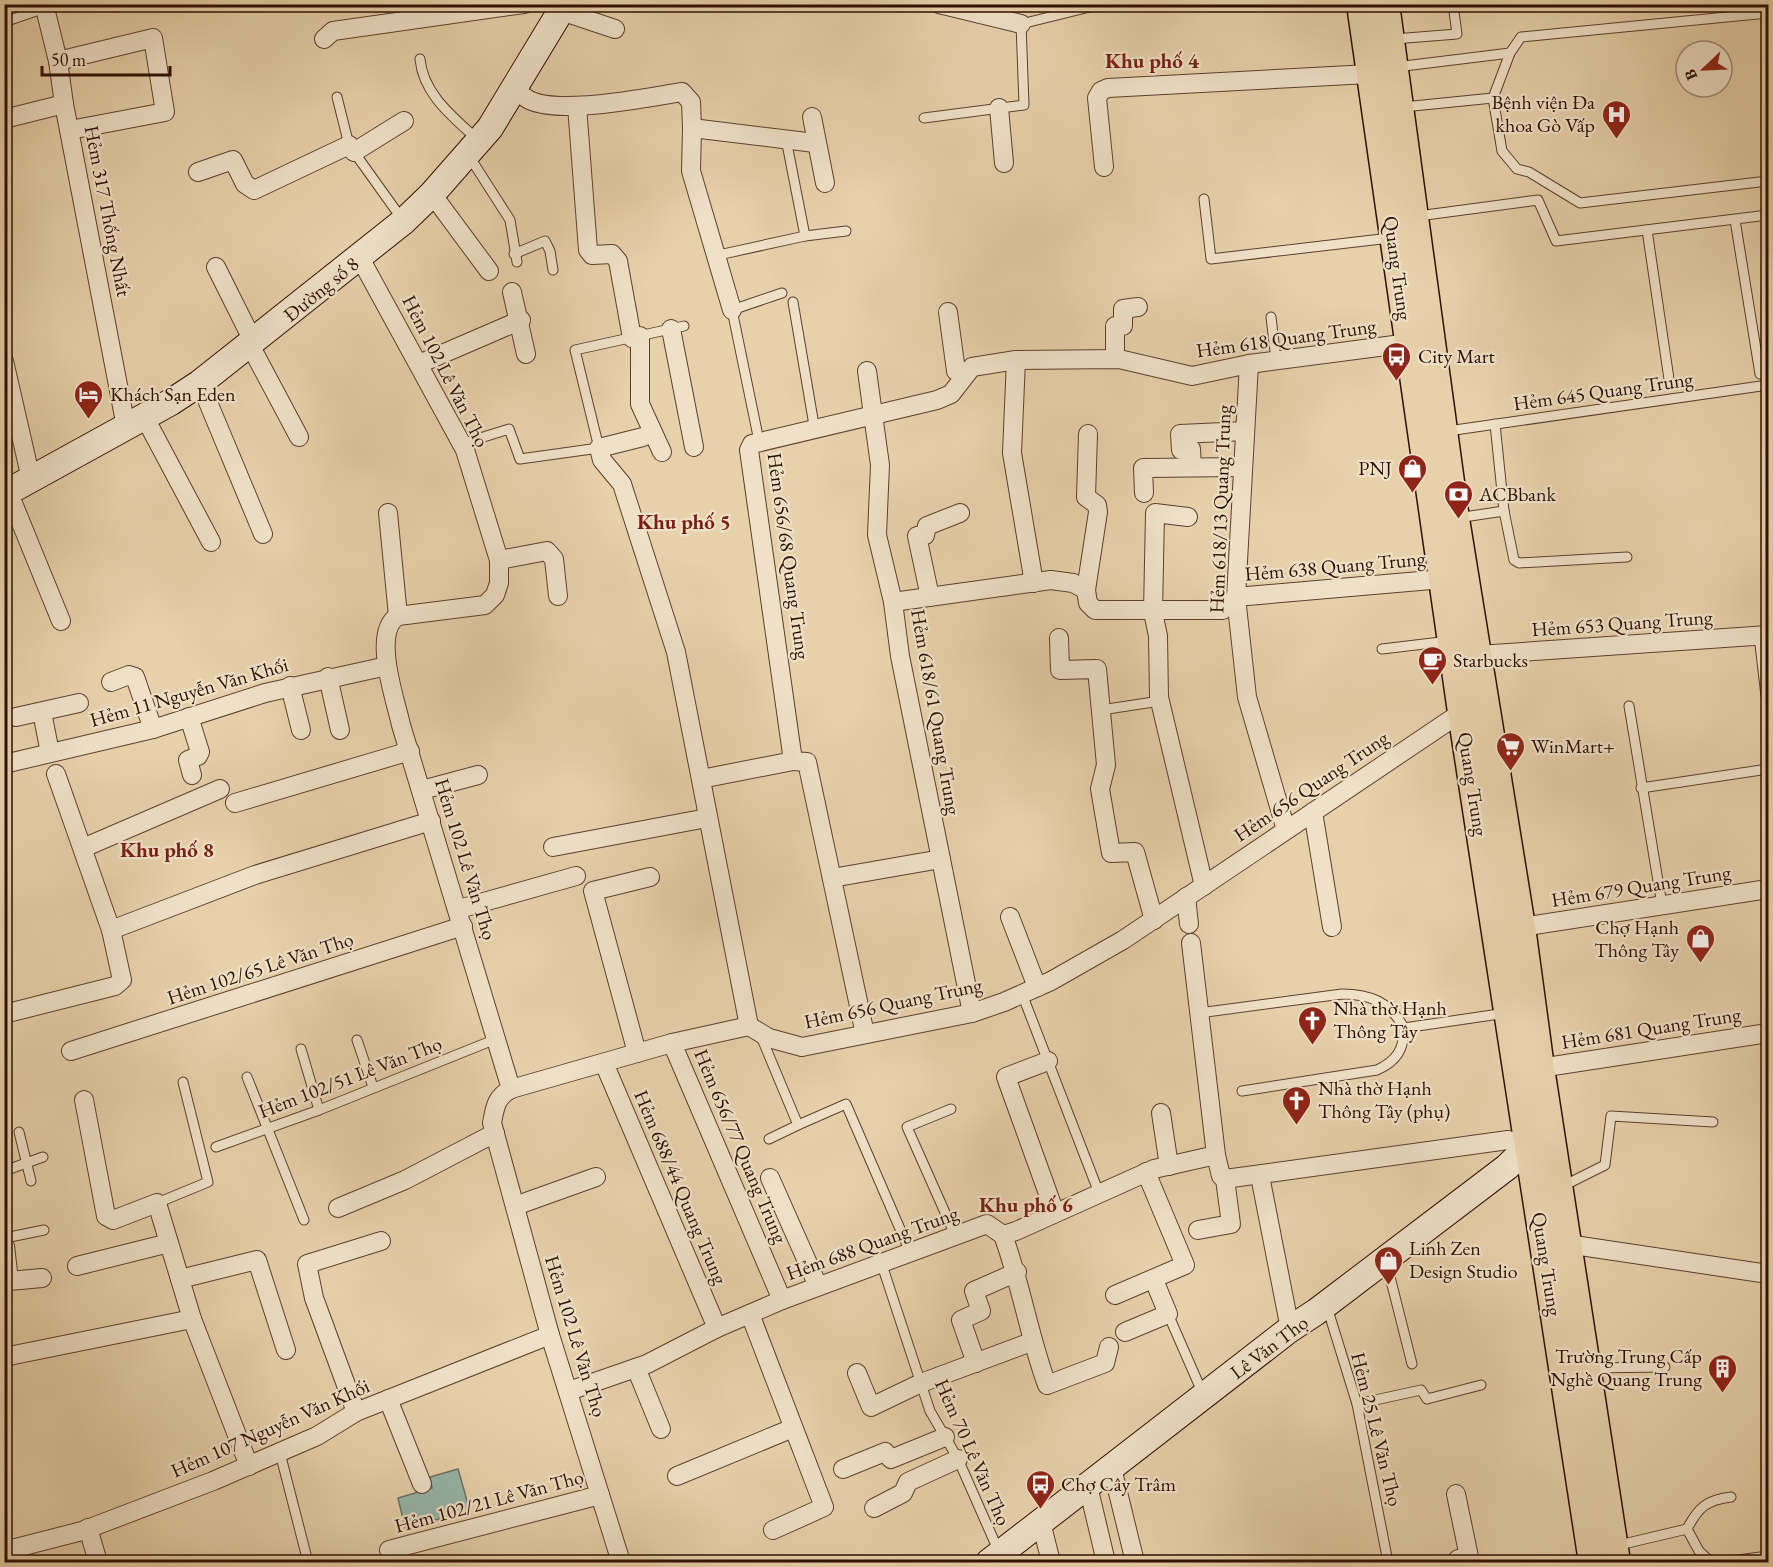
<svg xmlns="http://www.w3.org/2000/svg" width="1773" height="1567" font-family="'EB Garamond',serif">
<rect width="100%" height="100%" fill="#e7d1ab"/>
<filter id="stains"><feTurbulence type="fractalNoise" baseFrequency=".00333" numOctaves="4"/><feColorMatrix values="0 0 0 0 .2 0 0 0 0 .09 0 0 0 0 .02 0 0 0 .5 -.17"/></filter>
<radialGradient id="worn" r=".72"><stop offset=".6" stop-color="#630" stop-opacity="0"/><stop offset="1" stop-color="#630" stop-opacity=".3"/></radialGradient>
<!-- water -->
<path fill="#97b7ab" stroke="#6d7467" stroke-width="1.5" d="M458 1469 470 1511 405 1528 398 1498 432 1488 430 1477Z"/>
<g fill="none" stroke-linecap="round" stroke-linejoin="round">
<defs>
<g id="lane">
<path d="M1768 13 1521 37 1510 53 1493 98 1502 151 1517 169 1529 172 1580 203 1768 181"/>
<path d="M4 22 45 8"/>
<path d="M1394 39 1457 34 1453 4"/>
<path d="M420 59C423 94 453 117 478 140"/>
<path d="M1396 67 1510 53"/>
<path d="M337 97 349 145 402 219"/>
<path d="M1403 107 1493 98"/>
<path d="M924 118 1024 105 1021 24 1102 4"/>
<path d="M469 156 510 220 517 262"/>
<path d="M1204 199 1211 259 1390 238"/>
<path d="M1418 216 1538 200 1556 241 1768 215"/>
<path d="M1735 220 1760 374"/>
<path d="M1647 230 1669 379"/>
<path d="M805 236 846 231"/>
<path d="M514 254 545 241 550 251 553 270"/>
<path d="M714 256 805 236 786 139"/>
<path d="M793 302 815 431"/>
<path d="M1271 317 1276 360"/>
<path d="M1495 424 1504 511 1514 560 1519 563 1627 557"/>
<path d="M1448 431 1768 385"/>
<path d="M759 441 732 310 782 293"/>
<path d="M461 444 509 429 520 459 599 448 575 350 684 326"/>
<path d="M1457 518 1504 511"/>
<path d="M1759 636 1766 696"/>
<path d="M1382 649 1449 641"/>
<path d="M1629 706 1662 905"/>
<path d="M1101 710 1160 701"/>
<path d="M1641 788 1768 769"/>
<path d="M1022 994 1099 1193"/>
<path d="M1199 1013 1342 994C1370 994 1390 1002 1404 1028L1506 1013"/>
<path d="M760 1034 798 1125 769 1139"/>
<path d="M357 1040 373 1087"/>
<path d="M301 1049 319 1110"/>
<path d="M247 1077 304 1220"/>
<path d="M1242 1091 1377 1070C1397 1061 1404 1049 1404 1028"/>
<path d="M951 1109 907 1127 955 1235"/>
<path d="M798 1125 846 1104 910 1252"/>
<path d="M19 1132 31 1181"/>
<path d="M216 1147 319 1110 496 1039"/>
<path d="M4 1171 43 1157"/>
<path d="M1563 1186 1605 1165 1611 1116 1713 1122"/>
<path d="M157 1203 208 1182 183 1082"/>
<path d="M4 1246 5 1238 44 1230"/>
<path d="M1386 1261 1412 1364"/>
<path d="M881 1262 930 1411 958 1459 999 1552"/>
<path d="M1327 1307 1357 1404 1388 1562"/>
<path d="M1168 1314 1203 1394"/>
<path d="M1588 1368 1665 1367"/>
<path d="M1357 1404 1421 1390 1427 1399 1481 1385"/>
<path d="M280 1453 308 1562"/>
<path d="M1687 1529C1698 1508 1706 1500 1731 1497"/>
<path d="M1615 1546 1687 1529 1699 1551 1711 1562"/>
<path d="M1723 1562 1768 1556"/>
</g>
<g id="street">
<path d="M44 4 58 61 64 104 126 427"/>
<path d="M939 4 1021 24"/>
<path d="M561 11 615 29"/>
<path d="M324 39 333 31 524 4"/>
<path d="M58 61 153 38 165 112 70 130"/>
<path d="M516 88C519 91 522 96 526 98 553 117 648 97 682 92L691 102 692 128"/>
<path d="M577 106 588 250 592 255 612 254 618 261 632 338"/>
<path d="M999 108 1004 163"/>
<path d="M812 117 825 183"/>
<path d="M4 119 64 104"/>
<path d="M354 152 404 121"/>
<path d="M1104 167 1097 98 1101 91 1108 88 1369 74"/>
<path d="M198 172 233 160 245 184 254 190 349 145"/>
<path d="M432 194 489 271"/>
<path d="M360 258 465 450 499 560V583L495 595 485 605 398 616C371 632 396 701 401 725L511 1089C496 1097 495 1107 492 1123L550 1335 621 1562"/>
<path d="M216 267 254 343"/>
<path d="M512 292 526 354"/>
<path d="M732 310 691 171 692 128 815 143"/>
<path d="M948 312 956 371 965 375"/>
<path d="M671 329 694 447"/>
<path d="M640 336V404L662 452"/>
<path d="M250 345 299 437"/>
<path d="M1115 359V326H1123V309L1138 307"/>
<path d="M1016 360 1012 453 1034 583"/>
<path d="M4 361 31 479"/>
<path d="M419 364 521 320"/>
<path d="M1249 364 1236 597 1247 697 1286 830"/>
<path d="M867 371 880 465 877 535 893 602 900 656 972 1013"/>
<path d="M200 383 263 534"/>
<path d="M144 416 211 542"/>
<path d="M643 437 599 448 602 460 622 484 676 652 749 1026"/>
<path d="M1192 467 1191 449 1181 450 1180 434 1245 431"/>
<path d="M8 491 61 621"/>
<path d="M1144 493 1143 468 1243 467"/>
<path d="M388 513 398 616"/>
<path d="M1188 517 1155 513 1153 612 1158 636 1159 697 1204 886"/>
<path d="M499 560 547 551 554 559 558 596"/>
<path d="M1086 590 1098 512 1097 505 1086 497 1088 434"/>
<path d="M930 597 917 536 925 535 927 526 960 513"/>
<path d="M893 602 1051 580 1073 583 1086 590 1088 603 1095 610H1223L1236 597 1443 579"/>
<path d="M1059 638 1060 670 1097 669 1106 765 1100 789 1111 853 1135 852 1154 920"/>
<path d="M1478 655 1768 635"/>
<path d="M328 677 340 730"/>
<path d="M111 682 129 675 135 677 153 729"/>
<path d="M290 686 301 730"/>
<path d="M42 712 50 753"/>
<path d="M16 717 79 703"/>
<path d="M189 717 200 752 198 756 188 760 192 775"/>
<path d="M4 764 153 729 265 693 387 666"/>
<path d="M701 779 793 761"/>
<path d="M422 790 478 775"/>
<path d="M235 803 410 751"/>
<path d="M1313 812 1332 927"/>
<path d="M553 847 707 818"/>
<path d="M83 848 220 789"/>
<path d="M832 878 941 859"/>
<path d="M1186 897 1189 924"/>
<path d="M459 909 576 876"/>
<path d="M1010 917 1037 987"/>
<path d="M1521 927 1768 889"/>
<path d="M111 930 255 875 431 821"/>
<path d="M1191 943 1216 1155"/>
<path d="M4 1014 115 986 122 980 111 930 56 774"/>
<path d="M865 1034 807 762 793 761 749 450 752 444 937 400 951 394 972 367 1016 360 1119 359 1192 376 1249 364 1409 343"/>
<path d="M672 1043 782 1300"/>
<path d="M71 1051 463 926"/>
<path d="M637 1053 593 891 650 877"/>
<path d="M1048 1061 1006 1077 1055 1213"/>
<path d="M604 1063 717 1328"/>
<path d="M1540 1068 1768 1033"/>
<path d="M511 1089 672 1043 749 1026 769 1038 802 1047 972 1013 1004 1002 1051 981 1123 940 1462 712"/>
<path d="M84 1100 106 1216 113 1220 157 1203 192 1319 249 1466"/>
<path d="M1161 1113 1169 1166"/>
<path d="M1260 1176 1290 1329"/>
<path d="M770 1178 818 1286"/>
<path d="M515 1206 596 1177"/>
<path d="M338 1208 405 1180 495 1133"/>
<path d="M1198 1230 1231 1224 1225 1179"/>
<path d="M1003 1235C1021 1284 1029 1336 1047 1385L1105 1363 1109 1347"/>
<path d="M1567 1244 1768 1274"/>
<path d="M5 1246 9 1281 42 1278"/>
<path d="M77 1266 169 1243"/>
<path d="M180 1279 257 1260 286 1350"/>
<path d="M1115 1295 1185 1265 1146 1172"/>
<path d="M750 1314 824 1507 773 1530"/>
<path d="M1125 1332 1168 1314 1154 1280"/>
<path d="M4 1357 192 1319"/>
<path d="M976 1363 961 1320 981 1311 974 1291 1017 1272"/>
<path d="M636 1368 661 1429"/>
<path d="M857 1373 871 1407 921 1383 1031 1342"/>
<path d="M569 1391 647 1364 717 1328 782 1300 987 1224 1003 1235 1016 1231 1154 1169 1216 1155 1221 1176 1225 1179 1508 1140 1529 1146"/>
<path d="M388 1399 422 1484"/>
<path d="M356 1412 314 1298 307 1264 381 1241"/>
<path d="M1112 1468 1135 1562"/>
<path d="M843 1469 885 1452 891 1459 945 1437"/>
<path d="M677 1476 793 1428"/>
<path d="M1088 1486 1106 1562"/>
<path d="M1456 1494 1469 1557 1458 1559 1459 1562"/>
<path d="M874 1508 903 1493 908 1482 958 1459"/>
<path d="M1041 1522 1051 1562"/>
<path d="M88 1528 98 1562"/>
<path d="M389 1550 600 1495"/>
<path d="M4 1551 82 1531 213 1481 317 1436 356 1412 550 1335"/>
</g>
<g id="secondary">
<path d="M4 494 171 402 200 383 404 221 432 194 490 128 565 4"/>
<path d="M989 1562 1290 1329 1316 1312 1507 1167 1529 1146"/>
</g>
<g id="primary">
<path d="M1361 4 1462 712 1593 1562"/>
<path d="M1385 4 1455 519 1521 927 1540 1068 1616 1562"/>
</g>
</defs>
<!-- lane casing -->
<use href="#lane" stroke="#5d402c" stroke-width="11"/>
<!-- street casing -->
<use href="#street" stroke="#5d402c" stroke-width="20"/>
<!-- secondary casing -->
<use href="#secondary" stroke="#2f0f01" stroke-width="28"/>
<!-- primary casing -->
<use href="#primary" stroke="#2f0f01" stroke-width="31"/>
<!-- lane -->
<use href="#lane" stroke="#efe1c8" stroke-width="9"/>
<!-- street -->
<use href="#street" stroke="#efe1c8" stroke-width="18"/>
<!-- secondary -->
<use href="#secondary" stroke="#efe1c8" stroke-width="26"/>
<!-- primary -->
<use href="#primary" stroke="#e7d1ab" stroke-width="28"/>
</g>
<!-- icons -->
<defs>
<symbol id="hospital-pin" viewBox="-11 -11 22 30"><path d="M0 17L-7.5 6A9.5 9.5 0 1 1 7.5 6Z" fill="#8f2418" stroke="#efe1c8"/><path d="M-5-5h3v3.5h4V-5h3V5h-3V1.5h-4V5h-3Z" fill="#fff"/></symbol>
<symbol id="bus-pin" viewBox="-11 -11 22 30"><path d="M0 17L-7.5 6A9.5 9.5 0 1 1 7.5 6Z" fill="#8f2418" stroke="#efe1c8"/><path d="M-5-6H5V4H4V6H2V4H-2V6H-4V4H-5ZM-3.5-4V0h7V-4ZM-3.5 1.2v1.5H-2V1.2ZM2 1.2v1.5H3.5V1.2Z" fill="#fff"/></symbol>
<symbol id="hotel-pin" viewBox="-11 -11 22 30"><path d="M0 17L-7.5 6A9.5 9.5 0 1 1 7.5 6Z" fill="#8f2418" stroke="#efe1c8"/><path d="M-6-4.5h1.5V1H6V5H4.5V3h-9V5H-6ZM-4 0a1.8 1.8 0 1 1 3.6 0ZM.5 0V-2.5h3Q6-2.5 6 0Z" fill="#fff"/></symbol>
<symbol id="shop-pin" viewBox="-11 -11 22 30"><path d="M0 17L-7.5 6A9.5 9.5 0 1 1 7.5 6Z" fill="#8f2418" stroke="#efe1c8"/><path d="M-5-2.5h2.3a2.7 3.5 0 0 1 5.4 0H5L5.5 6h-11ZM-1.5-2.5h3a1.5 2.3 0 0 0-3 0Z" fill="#fff"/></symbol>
<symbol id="bank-pin" viewBox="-11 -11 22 30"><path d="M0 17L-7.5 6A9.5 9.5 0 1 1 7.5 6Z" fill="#8f2418" stroke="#efe1c8"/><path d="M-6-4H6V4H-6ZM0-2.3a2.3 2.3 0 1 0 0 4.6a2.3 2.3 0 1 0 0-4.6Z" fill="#fff"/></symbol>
<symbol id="cafe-pin" viewBox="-11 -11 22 30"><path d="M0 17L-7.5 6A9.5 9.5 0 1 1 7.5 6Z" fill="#8f2418" stroke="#efe1c8"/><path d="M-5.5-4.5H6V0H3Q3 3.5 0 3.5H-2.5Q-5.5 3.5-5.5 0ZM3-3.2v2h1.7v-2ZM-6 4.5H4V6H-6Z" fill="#fff"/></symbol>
<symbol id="supermarket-pin" viewBox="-11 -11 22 30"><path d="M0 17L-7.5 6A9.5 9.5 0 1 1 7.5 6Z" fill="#8f2418" stroke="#efe1c8"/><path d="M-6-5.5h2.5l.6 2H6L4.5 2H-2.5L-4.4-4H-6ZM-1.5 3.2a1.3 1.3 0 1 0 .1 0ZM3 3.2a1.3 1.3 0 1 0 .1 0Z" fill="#fff"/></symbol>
<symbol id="church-pin" viewBox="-11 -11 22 30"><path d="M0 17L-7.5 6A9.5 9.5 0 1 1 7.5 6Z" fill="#8f2418" stroke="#efe1c8"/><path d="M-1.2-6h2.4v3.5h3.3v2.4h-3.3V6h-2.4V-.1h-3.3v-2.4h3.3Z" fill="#fff"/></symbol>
<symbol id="building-pin" viewBox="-11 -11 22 30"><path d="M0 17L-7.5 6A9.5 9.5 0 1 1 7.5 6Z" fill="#8f2418" stroke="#efe1c8"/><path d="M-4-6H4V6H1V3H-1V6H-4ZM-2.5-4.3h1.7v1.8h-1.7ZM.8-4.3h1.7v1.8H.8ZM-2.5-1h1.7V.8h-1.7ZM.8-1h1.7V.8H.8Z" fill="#fff"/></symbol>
</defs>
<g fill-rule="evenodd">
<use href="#hospital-pin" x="1600" y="98" width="33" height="45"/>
<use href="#bus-pin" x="1380" y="340" width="33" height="45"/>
<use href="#hotel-pin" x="72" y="378" width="33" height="45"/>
<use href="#shop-pin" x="1396" y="452" width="33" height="45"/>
<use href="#bank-pin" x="1442" y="478" width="33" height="45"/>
<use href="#cafe-pin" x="1416" y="644" width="33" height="45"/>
<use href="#supermarket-pin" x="1494" y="730" width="33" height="45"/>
<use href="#shop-pin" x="1684" y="922" width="33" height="45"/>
<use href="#church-pin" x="1296" y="1004" width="33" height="45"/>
<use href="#church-pin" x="1280" y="1084" width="33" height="45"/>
<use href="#shop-pin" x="1372" y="1244" width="33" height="45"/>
<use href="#building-pin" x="1706" y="1352" width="33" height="45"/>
<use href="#bus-pin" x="1024" y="1468" width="33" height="45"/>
</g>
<g text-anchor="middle" stroke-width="4.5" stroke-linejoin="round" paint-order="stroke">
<!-- poi labels -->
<g font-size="20" fill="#2f0f01" stroke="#efe1c8" text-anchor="start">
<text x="1595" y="109" text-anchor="end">Bệnh viện Đa<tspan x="1595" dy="23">khoa Gò Vấp</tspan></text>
<text x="1418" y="363">City Mart</text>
<text x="110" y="401">Khách Sạn Eden</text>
<text x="1392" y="475" text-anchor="end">PNJ</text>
<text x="1479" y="501">ACBbank</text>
<text x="1453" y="667">Starbucks</text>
<text x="1531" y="753">WinMart+</text>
<text x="1679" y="934" text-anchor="end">Chợ Hạnh<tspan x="1679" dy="23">Thông Tây</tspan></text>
<text x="1333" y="1015">Nhà thờ Hạnh<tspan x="1333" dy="23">Thông Tây</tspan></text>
<text x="1318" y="1095">Nhà thờ Hạnh<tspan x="1318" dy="23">Thông Tây (phụ)</tspan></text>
<text x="1409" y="1255">Linh Zen<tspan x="1409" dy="23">Design Studio</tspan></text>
<text x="1702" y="1363" text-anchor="end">Trường Trung Cấp<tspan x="1702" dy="23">Nghề Quang Trung</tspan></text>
<text x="1061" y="1491">Chợ Cây Trâm</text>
</g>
<!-- street labels -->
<g font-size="20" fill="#2f0f01" stroke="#efe1c8">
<text transform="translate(108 211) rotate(79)" y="7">Hẻm 317 Thống Nhất</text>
<text transform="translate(1398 268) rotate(82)" y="7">Quang Trung</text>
<text transform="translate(321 289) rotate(-39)" y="7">Đường số 8</text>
<text transform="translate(1286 338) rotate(-8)" y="7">Hẻm 618 Quang Trung</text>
<text transform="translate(446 371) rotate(63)" y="7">Hẻm 102 Lê Văn Thọ</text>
<text transform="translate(1603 391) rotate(-8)" y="7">Hẻm 645 Quang Trung</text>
<text transform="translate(1220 509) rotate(-88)" y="7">Hẻm 618/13 Quang Trung</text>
<text transform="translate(789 556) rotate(82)" y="7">Hẻm 656/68 Quang Trung</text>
<text transform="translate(1335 566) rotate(-5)" y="7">Hẻm 638 Quang Trung</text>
<text transform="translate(1622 623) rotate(-4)" y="7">Hẻm 653 Quang Trung</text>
<text transform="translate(189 692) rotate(-16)" y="7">Hẻm 11 Nguyễn Văn Khối</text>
<text transform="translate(936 712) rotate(80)" y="7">Hẻm 618/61 Quang Trung</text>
<text transform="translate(1473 784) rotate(81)" y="7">Quang Trung</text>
<text transform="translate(1311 786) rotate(-34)" y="7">Hẻm 656 Quang Trung</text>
<text transform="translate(466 859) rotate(73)" y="7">Hẻm 102 Lê Văn Thọ</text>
<text transform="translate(1641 886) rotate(-9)" y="7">Hẻm 679 Quang Trung</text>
<text transform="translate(260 968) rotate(-18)" y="7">Hẻm 102/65 Lê Văn Thọ</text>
<text transform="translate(893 1003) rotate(-12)" y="7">Hẻm 656 Quang Trung</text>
<text transform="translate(1651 1028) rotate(-9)" y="7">Hẻm 681 Quang Trung</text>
<text transform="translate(350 1077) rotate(-21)" y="7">Hẻm 102/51 Lê Văn Thọ</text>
<text transform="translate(741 1146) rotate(67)" y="7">Hẻm 656/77 Quang Trung</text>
<text transform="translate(681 1187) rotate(67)" y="7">Hẻm 688/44 Quang Trung</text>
<text transform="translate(872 1243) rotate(-20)" y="7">Hẻm 688 Quang Trung</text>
<text transform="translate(1547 1264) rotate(81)" y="7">Quang Trung</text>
<text transform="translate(576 1336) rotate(73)" y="7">Hẻm 102 Lê Văn Thọ</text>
<text transform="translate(1269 1347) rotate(-37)" y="7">Lê Văn Thọ</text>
<text transform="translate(270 1428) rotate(-24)" y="7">Hẻm 107 Nguyễn Văn Khối</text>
<text transform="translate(1377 1429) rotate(76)" y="7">Hẻm 25 Lê Văn Thọ</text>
<text transform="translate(973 1452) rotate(66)" y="7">Hẻm 70 Lê Văn Thọ</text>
<text transform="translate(489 1501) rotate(-15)" y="7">Hẻm 102/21 Lê Văn Thọ</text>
</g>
<!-- neighbourhood labels -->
<g font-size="21" font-weight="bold" fill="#7a1f14" stroke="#efe1c8">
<text x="1152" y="68">Khu phố 4</text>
<text x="684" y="529">Khu phố 5</text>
<text x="167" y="857">Khu phố 8</text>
<text x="1026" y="1212">Khu phố 6</text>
</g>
</g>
<!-- margin -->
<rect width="1773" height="1567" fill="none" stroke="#e7d1ab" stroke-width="24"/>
<rect x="6" y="6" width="1761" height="1555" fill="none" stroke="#2f0f01" stroke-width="3"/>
<rect x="12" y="12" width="1749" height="1543" fill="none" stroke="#2f0f01" stroke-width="1.5"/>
<!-- north arrow -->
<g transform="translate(1704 69) rotate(247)"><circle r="28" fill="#efe1c8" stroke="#a28d78" stroke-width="1.5"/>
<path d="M0-4.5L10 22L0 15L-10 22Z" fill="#8f2418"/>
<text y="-9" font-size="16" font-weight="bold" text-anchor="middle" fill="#2f0f01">B</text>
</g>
<!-- scale -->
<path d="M42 66v9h128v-9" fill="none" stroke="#2f0f01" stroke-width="3"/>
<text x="51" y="66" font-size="18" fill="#2f0f01" stroke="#efe1c8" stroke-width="4.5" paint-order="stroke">50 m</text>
<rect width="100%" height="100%" filter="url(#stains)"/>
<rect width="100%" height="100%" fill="url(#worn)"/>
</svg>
